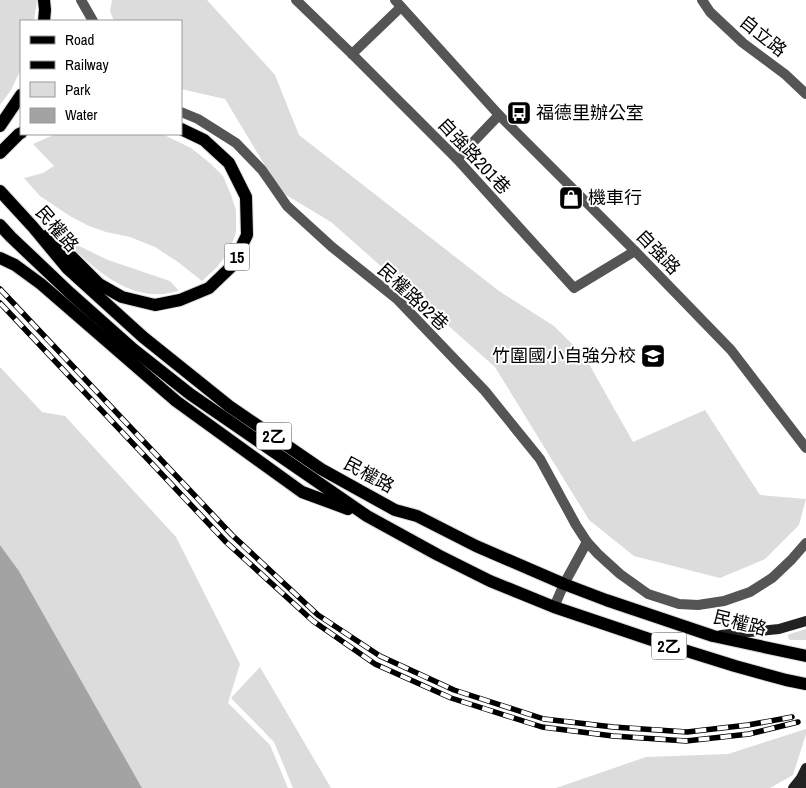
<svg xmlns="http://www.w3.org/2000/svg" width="806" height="788" font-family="'Archivo Narrow','Noto Sans TC',sans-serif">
<rect width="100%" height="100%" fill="#fff"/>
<!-- green -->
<g fill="#dcdcdc">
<path d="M0 0H37L34 21H21V69L11 90 0 105Z"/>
<path d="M112 0H207L275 75 299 135 499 291 554 326 585 357 633 442 705 410 760 495 806 499 799 525 765 559 720 578 634 556 589 520 495 367 331 222 281 192 225 99 181 89V21H114L110 11Z"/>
<path d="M56 134H162L191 148 211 164 223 176 231 195 236 210V232L230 250 217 267 202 281 178 262 155 247 130 237 106 232 89 226 70 216 40 196 24 178 43 173 54 166 33 144Z"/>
<path d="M54 231 79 246 108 260 170 281 179 291C174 292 169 293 164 294 118 298 85 258 54 231Z"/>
<path d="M0 367 42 412 65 416 176 537 240 664 228 703 270 745 288 788H142L19 571 0 545Z"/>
<path d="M806 629V640H790L788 638V635L790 634Z"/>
<path d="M260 667 331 788H293L274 742 231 698Z"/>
<path d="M806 729V734L793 775 770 788H556L646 757 728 754Z"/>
</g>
<!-- water -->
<path fill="#a3a3a3" d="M0 545 19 571 142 788H0Z"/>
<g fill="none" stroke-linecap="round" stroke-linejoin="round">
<defs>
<g id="primary">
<path d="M44 21 45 10 44 0"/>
<path d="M0 126 21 95"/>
<path d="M0 153 19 134 21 133"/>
<path d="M0 191 33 227 67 268 143 337 229 406 321 469 395 510 417 516 476 546 564 584 606 600 713 636 806 656"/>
<path d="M0 225 11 237 70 293 133 349 190 394 367 516 438 555 490 581 554 607 658 642 735 666 786 680 806 684"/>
<path d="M46 236 60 245 99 284 122 297 155 305 180 300 209 288 232 266 247 235 246 197 229 163 204 140 181 129"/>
<path d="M0 258 15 265 41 284 176 401 302 492 348 509"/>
</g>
</defs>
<!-- primary casing -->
<use href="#primary" stroke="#dbdbdb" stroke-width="14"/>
<!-- street -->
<g stroke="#555" stroke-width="10">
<path d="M81 0 93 21"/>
<path d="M296 0 352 54 457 159 574 288 635 251"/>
<path d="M395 0 499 115 635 251 731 350 806 448"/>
<path d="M702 0 710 12 743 43 786 75 806 94"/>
<path d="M352 54 401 7"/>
<path d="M181 112 198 119 236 143 262 170 287 206 332 247 397 299 485 391 540 459 576 525 587 542 598 554 620 574 648 594 679 604 698 605 724 601 750 592 772 578 792 559 806 543"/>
<path d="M457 159 499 115"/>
<path d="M554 607 564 584 587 542"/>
</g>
<!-- secondary -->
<g stroke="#222" stroke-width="10">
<path d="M721 635 779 629 806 621"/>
<path d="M793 788 801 778 806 768"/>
<path d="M804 788 806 779"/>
</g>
<!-- primary -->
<use href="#primary" stroke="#000" stroke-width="12"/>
<defs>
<g id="rail">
<path d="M0 289 232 535 318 615 380 656 454 690 544 719 613 727 687 732 748 725 792 717"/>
<path d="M0 303 226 542 313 621 375 664 451 698 542 727 613 736 686 741 749 734 798 722"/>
</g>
</defs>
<!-- rail casing -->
<use href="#rail" stroke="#000" stroke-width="5.5"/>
<!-- rail -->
<use href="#rail" stroke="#fff" stroke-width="4" stroke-dasharray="11" stroke-linecap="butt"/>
</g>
<!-- icons -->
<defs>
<symbol id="bus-square" viewBox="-11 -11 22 22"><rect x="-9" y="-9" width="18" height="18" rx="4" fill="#000" stroke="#fff"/><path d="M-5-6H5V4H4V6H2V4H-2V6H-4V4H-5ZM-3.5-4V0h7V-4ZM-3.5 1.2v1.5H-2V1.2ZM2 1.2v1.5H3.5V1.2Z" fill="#fff"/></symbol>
<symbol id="shop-square" viewBox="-11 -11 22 22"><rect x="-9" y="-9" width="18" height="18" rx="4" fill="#000" stroke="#fff"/><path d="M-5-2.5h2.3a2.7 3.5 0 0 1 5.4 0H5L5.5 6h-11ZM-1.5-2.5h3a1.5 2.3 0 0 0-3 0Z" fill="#fff"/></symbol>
<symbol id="school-square" viewBox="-11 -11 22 22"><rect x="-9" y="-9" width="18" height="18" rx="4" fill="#000" stroke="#fff"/><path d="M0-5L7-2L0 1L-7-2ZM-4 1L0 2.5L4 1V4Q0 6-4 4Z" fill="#fff"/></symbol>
</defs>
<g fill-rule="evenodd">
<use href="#bus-square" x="505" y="99" width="28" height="28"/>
<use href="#shop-square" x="557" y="184" width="28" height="28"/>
<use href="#school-square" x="639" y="342" width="28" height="28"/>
</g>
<g text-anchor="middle" stroke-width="4" stroke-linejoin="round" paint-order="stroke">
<!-- shield labels -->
<g fill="#fff" stroke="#4c4c4c" stroke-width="1">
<rect x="224.5" y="243.5" width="25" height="27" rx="4"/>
<rect x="256.5" y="422.5" width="35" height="27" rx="4"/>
<rect x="651.5" y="632.5" width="35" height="27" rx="4"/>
</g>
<g font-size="16" font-weight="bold" fill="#000">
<text x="237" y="263">15</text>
<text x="274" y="442">2乙</text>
<text x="669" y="652">2乙</text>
</g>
<!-- street labels -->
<g font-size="18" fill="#000" stroke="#fff">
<text transform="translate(763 36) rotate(39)" y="6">自立路</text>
<text transform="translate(474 156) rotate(47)" y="6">自強路201巷</text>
<text transform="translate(57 229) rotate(49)" y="6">民權路</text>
<text transform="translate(658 252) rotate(46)" y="6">自強路</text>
<text transform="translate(413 297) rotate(43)" y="6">民權路92巷</text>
<text transform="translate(369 475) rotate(29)" y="6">民權路</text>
<text transform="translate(740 623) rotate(14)" y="6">民權路</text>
</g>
<!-- poi labels -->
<g font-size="18" fill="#000" stroke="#fff" text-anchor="start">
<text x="536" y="119">福德里辦公室</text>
<text x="588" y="204">機車行</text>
<text x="636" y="362" text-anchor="end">竹圍國小自強分校</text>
</g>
</g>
<!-- legend -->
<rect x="20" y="20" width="162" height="115" fill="#ffffff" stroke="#999999"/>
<rect x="30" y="36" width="25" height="8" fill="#000000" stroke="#999999"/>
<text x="65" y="45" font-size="15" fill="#000000">Road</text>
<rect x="30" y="61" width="25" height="8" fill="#000000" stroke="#999999"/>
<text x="65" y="70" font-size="15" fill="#000000">Railway</text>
<rect x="30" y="82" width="25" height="15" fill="#dcdcdc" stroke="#999999"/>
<text x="65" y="95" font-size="15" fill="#000000">Park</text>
<rect x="30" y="108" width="25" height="15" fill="#a3a3a3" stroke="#999999"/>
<text x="65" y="120" font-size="15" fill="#000000">Water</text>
</svg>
